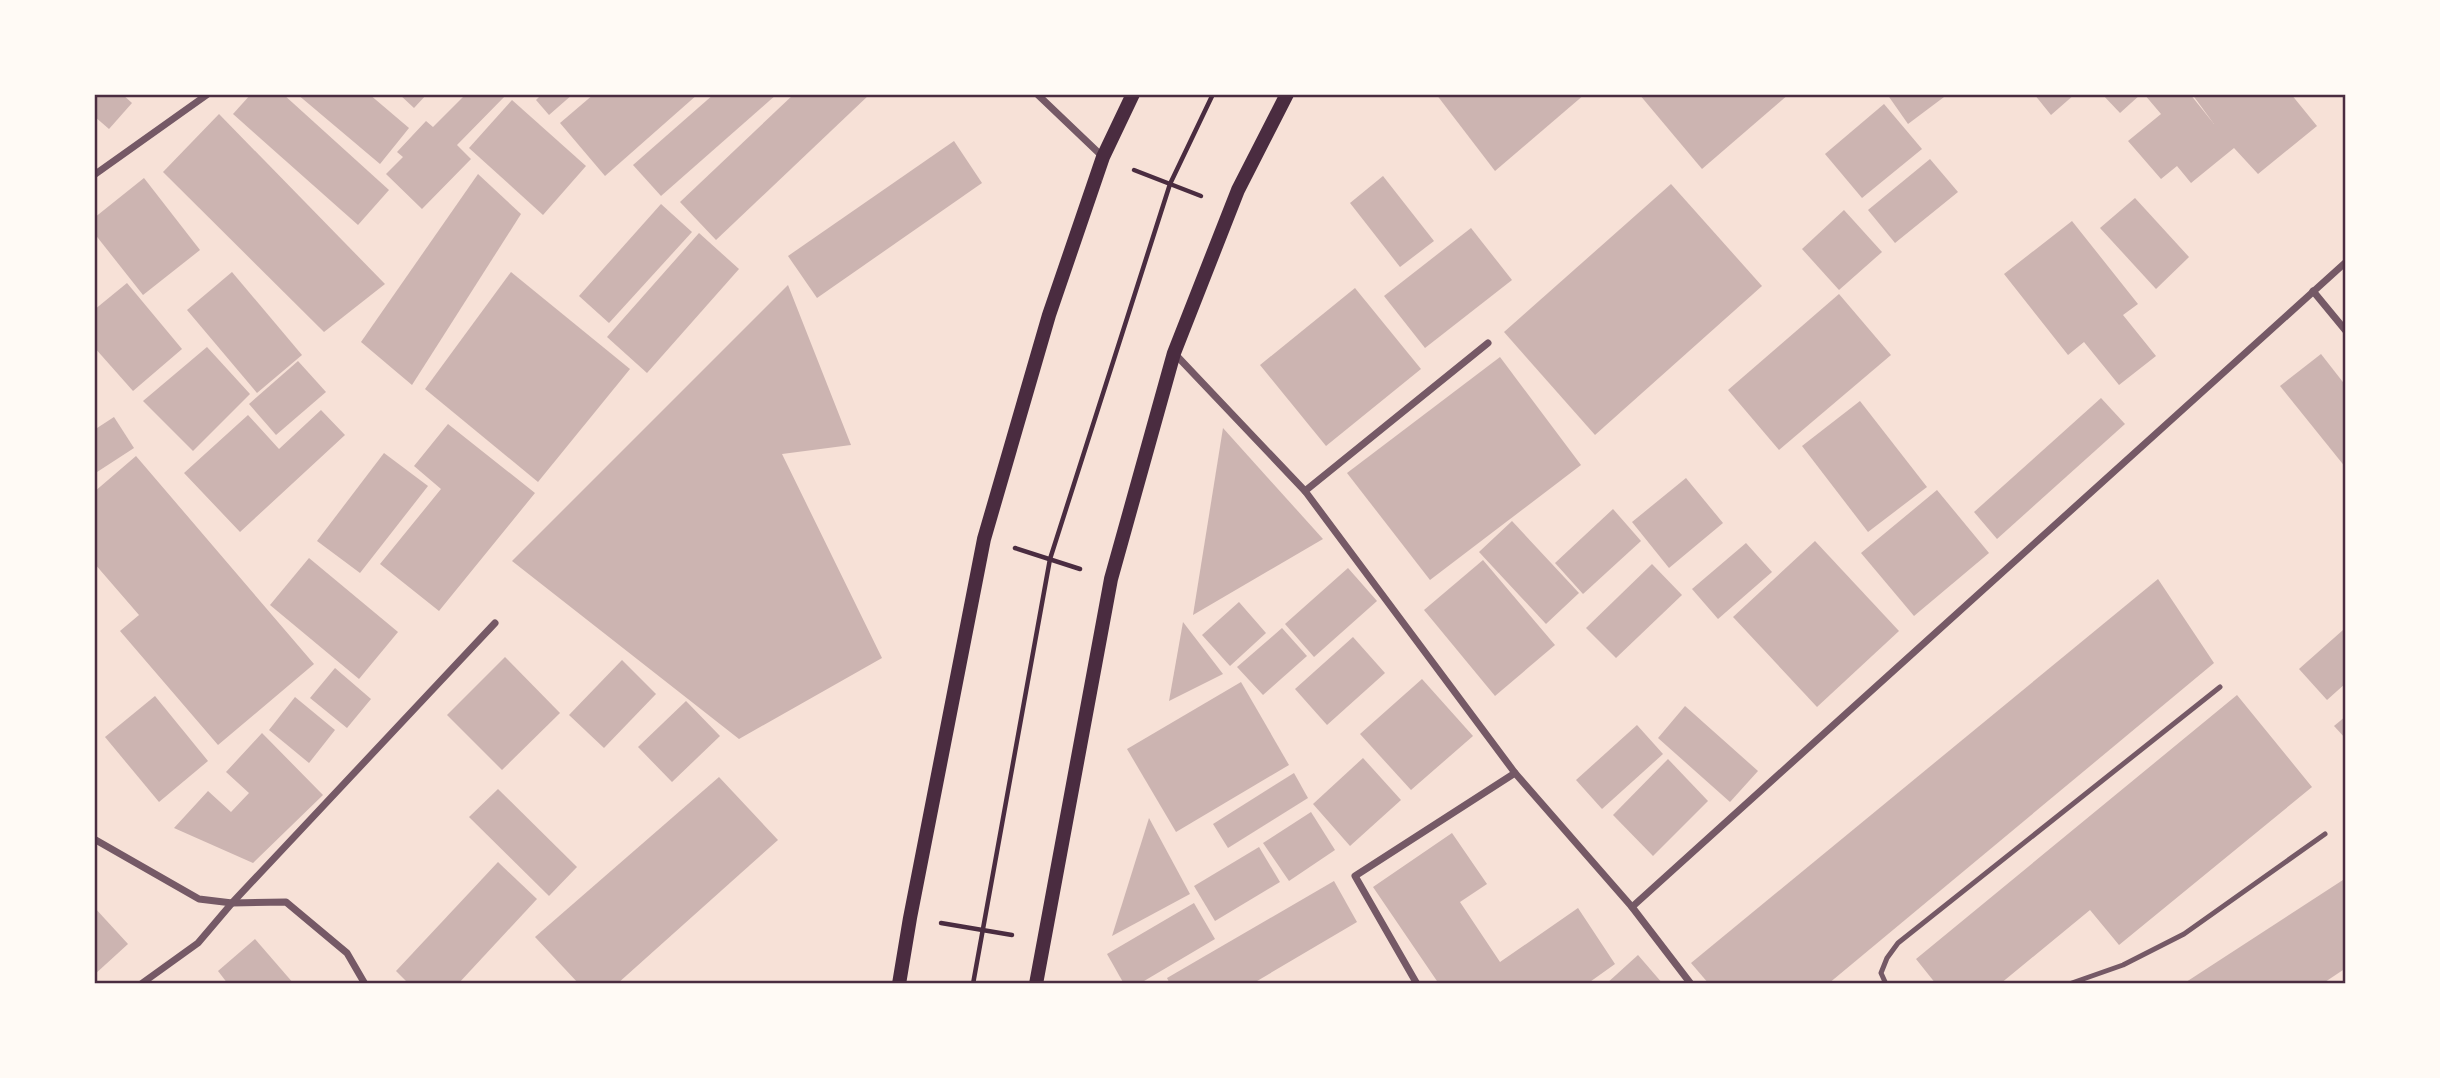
<svg xmlns="http://www.w3.org/2000/svg" width="2440" height="1078" font-family="Manrope,sans-serif">
<rect width="100%" height="100%" fill="#f7e1d7"/>
<!-- building -->
<g fill="#ccb4b1">
<path d="M94 94H122L132 103 109 129 94 116Z"/>
<path d="M251 94H283L389 190 358 225 233 114Z"/>
<path d="M297 94H369L409 128 380 164Z"/>
<path d="M399 94H427L414 108Z"/>
<path d="M466 94H507L457 145 471 159 422 209 386 174 403 157 397 152 426 121 433 127Z"/>
<path d="M542 94H573L549 115 536 100Z"/>
<path d="M594 94H698L605 176 560 123Z"/>
<path d="M714 94H777L661 196 633 165Z"/>
<path d="M794 94H870L716 240 680 202Z"/>
<path d="M1436 94H1585L1495 171Z"/>
<path d="M1639 94H1789L1702 169Z"/>
<path d="M1887 94H1948L1908 124Z"/>
<path d="M2034 94H2075L2051 115Z"/>
<path d="M2102 94H2141L2120 113Z"/>
<path d="M2144 94H2190L2214 124 2192 94H2291L2317 126 2258 174 2234 148 2191 183 2177 166 2161 179 2128 141 2161 114Z"/>
<path d="M512 100 586 166 543 215 469 148Z"/>
<path d="M1884 104 1922 149 1862 198 1825 154Z"/>
<path d="M219 114 385 284 324 332 163 172Z"/>
<path d="M954 141 982 183 817 298 788 256Z"/>
<path d="M1930 159 1958 192 1895 243 1868 210Z"/>
<path d="M478 174 521 214 412 385 361 342Z"/>
<path d="M1383 176 1434 241 1400 267 1350 203Z"/>
<path d="M144 178 200 250 143 295 94 233V218Z"/>
<path d="M1671 184 1762 286 1595 435 1504 332Z"/>
<path d="M2135 198 2189 257 2156 289 2100 228Z"/>
<path d="M661 204 692 232 609 323 579 296Z"/>
<path d="M1844 210 1882 252 1839 290 1802 249Z"/>
<path d="M2072 221 2138 304 2123 315 2156 356 2119 385 2084 342 2068 355 2004 274Z"/>
<path d="M1471 228 1512 280 1425 348 1384 296Z"/>
<path d="M699 233 739 269 647 373 607 337Z"/>
<path d="M232 272 302 355 257 393 187 310Z"/>
<path d="M511 272 630 369 538 482 425 389Z"/>
<path d="M127 283 182 349 133 391 94 347V310Z"/>
<path d="M788 285 851 445 782 454 882 658 739 739 512 561Z"/>
<path d="M1355 288 1421 369 1326 446 1260 365Z"/>
<path d="M1839 294 1891 355 1779 450 1728 390Z"/>
<path d="M207 347 250 394 193 451 143 401Z"/>
<path d="M2321 354 2346 386V468L2280 386Z"/>
<path d="M1500 357 1581 465 1430 580 1347 473Z"/>
<path d="M298 361 326 392 276 435 249 404Z"/>
<path d="M2101 398 2125 424 1997 539 1974 512Z"/>
<path d="M1860 401 1927 487 1868 532 1802 446Z"/>
<path d="M321 410 345 435 240 532 184 473 248 415 279 449Z"/>
<path d="M114 417 134 448 94 474V430Z"/>
<path d="M448 424 535 493 439 611 380 564 441 489 414 466Z"/>
<path d="M1223 428 1323 539 1193 615Z"/>
<path d="M384 453 428 486 360 573 317 541Z"/>
<path d="M136 456 314 664 218 745 120 631 139 615 94 563V492Z"/>
<path d="M1686 478 1723 523 1669 568 1632 522Z"/>
<path d="M1937 490 1989 553 1914 616 1861 553Z"/>
<path d="M1613 509 1641 541 1583 594 1555 563Z"/>
<path d="M1512 521 1579 593 1546 624 1479 552Z"/>
<path d="M1815 541 1899 631 1817 707 1733 617Z"/>
<path d="M1746 543 1772 572 1718 619 1692 589Z"/>
<path d="M309 558 398 632 359 679 270 605Z"/>
<path d="M1483 560 1555 645 1495 696 1424 610Z"/>
<path d="M1652 564 1682 595 1616 658 1586 628Z"/>
<path d="M1348 568 1377 601 1314 657 1285 624Z"/>
<path d="M2158 579 2214 663 1828 984H1709L1691 963Z"/>
<path d="M1239 602 1266 633 1230 666 1202 635Z"/>
<path d="M1183 622 1223 674 1169 701Z"/>
<path d="M1282 628 1307 656 1263 695 1237 667Z"/>
<path d="M2343 630 2346 633V683L2327 700 2299 669Z"/>
<path d="M1353 637 1385 673 1327 725 1295 689Z"/>
<path d="M505 657 560 713 502 770 447 715Z"/>
<path d="M622 660 656 694 604 748 569 715Z"/>
<path d="M335 668 371 699 347 728 310 698Z"/>
<path d="M1422 679 1473 736 1411 790 1360 734Z"/>
<path d="M1241 682 1289 765 1176 832 1127 749Z"/>
<path d="M2237 695 2312 787 2119 945 2090 910 2000 984H1936L1916 959Z"/>
<path d="M155 696 208 761 159 802 105 737Z"/>
<path d="M295 697 335 730 309 763 269 730Z"/>
<path d="M686 701 720 736 672 782 638 747Z"/>
<path d="M1685 706 1758 771 1730 802 1658 738Z"/>
<path d="M2346 716V739L2334 726Z"/>
<path d="M1637 725 1663 754 1602 809 1576 780Z"/>
<path d="M262 733 323 795 253 863 174 828 208 791 231 812 249 793 226 772Z"/>
<path d="M1363 758 1401 800 1350 846 1313 804Z"/>
<path d="M1668 759 1708 801 1653 856 1613 815Z"/>
<path d="M1294 773 1308 798 1228 848 1213 824Z"/>
<path d="M719 777 778 840 617 984H579L535 937Z"/>
<path d="M498 789 577 867 549 896 469 817Z"/>
<path d="M1311 812 1335 850 1289 881 1263 843Z"/>
<path d="M1149 818 1190 894 1112 936Z"/>
<path d="M1452 833 1487 884 1460 902 1500 962 1578 908 1615 964 1587 984H1439L1373 887Z"/>
<path d="M1259 847 1280 882 1215 921 1194 886Z"/>
<path d="M498 862 537 899 458 984H409L396 971Z"/>
<path d="M2346 878V968L2322 984H2183Z"/>
<path d="M1334 881 1357 922 1252 984H1170L1167 978Z"/>
<path d="M1194 903 1215 939 1139 984H1124L1107 954Z"/>
<path d="M94 907 128 944 94 975Z"/>
<path d="M255 939 294 984H228L218 971Z"/>
<path d="M1638 955 1663 984H1606Z"/>
</g>
<g fill="none" stroke-linecap="round" stroke-linejoin="round">
<!-- path -->
<g stroke="#4a2c40" stroke-width="4.5">
<path d="M1134 170 1201 196"/>
<path d="M1015 548 1080 569"/>
<path d="M941 923 1012 935"/>
<path d="M973 984 1050 559 1170 184 1213 94"/>
</g>
<!-- service -->
<g stroke="#755966" stroke-width="5">
<path d="M1886 984 1881 973 1887 958 1898 943 2220 687"/>
<path d="M2069 984 2123 965 2184 934 2325 834"/>
</g>
<!-- minor -->
<g stroke="#755966" stroke-width="7">
<path d="M1037 94 1103 157"/>
<path d="M94 175 208 94"/>
<path d="M2313 291 2346 331"/>
<path d="M1175 354 1305 491 1515 773 1632 907 1691 984"/>
<path d="M1305 491 1488 343"/>
<path d="M94 839 199 899 232 903 286 902 347 953 365 984"/>
<path d="M1632 907 2346 262"/>
<path d="M141 984 198 943 232 903 495 623"/>
<path d="M1417 984 1355 876 1515 773"/>
</g>
<!-- secondary -->
<g stroke="#4a2c40" stroke-width="14">
<path d="M899 984 910 918 984 539 1049 315 1103 157 1133 94"/>
<path d="M1036 984 1111 579 1174 353 1238 190 1287 94"/>
</g>
</g>
<!-- border -->
<rect width="2440" height="1078" fill="none" stroke="#fffaf5" stroke-width="192"/>
<rect x="96" y="96" width="2248" height="886" fill="none" stroke="#4a2c40" stroke-width="2.5"/>
</svg>
